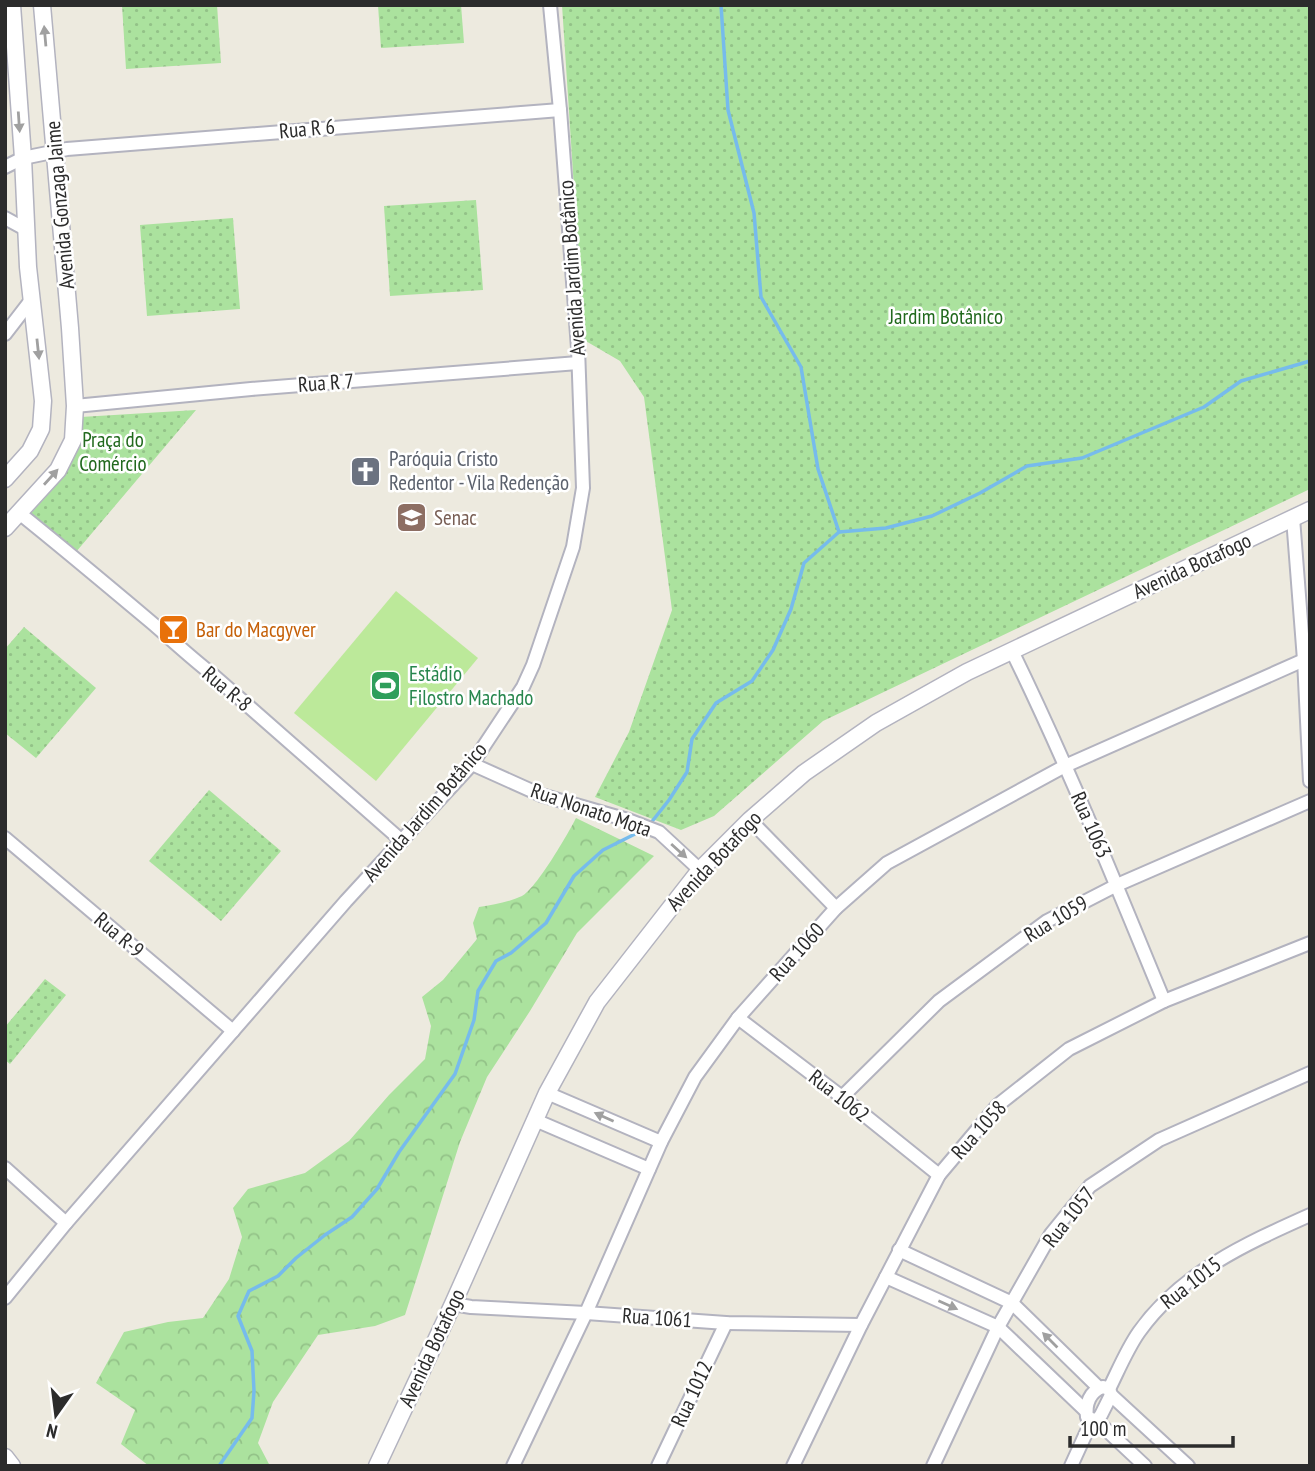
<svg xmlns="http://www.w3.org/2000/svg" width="1315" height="1471" font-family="'PT Sans Narrow',sans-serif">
<defs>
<pattern id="forest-crowns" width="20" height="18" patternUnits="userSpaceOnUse" patternTransform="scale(1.75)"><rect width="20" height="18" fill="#abe29e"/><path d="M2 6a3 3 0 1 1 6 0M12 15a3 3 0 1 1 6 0" fill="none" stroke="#93c288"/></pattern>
<pattern id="park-dots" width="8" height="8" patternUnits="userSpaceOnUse" patternTransform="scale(1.75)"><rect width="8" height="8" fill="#abe29e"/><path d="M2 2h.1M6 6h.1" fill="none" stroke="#93c288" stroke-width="1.8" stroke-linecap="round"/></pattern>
</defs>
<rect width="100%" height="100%" fill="#edeadf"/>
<!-- forest -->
<path fill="url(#forest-crowns)" d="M576 818 654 856 577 933 530 1011 487 1077 460 1142 405 1315 375 1326 318 1335 273 1402 258 1443 270 1466H149L121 1444 135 1410 96 1383 124 1332 168 1322 203 1318 229 1279 242 1237 233 1208 248 1189 305 1173 349 1141 389 1095 425 1059 431 1026 422 997 443 980 477 939 473 923 479 907C494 905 509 902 522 896 536 889 568 834 576 818Z"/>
<!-- park -->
<g fill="url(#park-dots)">
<path d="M122 5H217L221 63 126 69Z"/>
<path d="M378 5H461L464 43 381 48Z"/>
<path d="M562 5H1310V489L823 721 714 816 681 830 595 797 629 732 672 610 644 397 620 361 584 340Z"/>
<path d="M476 200 483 290 390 296 384 206Z"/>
<path d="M233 218 240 309 147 316 140 225Z"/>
<path d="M196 410 76 552 31 513 59 482 76 452 81 417Z"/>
<path d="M24 627 96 688 36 758 5 733V649Z"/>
<path d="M209 790 281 851 221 921 149 861Z"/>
<path d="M45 979 66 995 10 1064 5 1060V1027Z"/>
</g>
<!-- pitch -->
<path fill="#bce99a" d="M396 591 478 658 376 781 294 713Z"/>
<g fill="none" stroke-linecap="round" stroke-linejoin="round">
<!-- stream -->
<g stroke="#76bbec" stroke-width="3.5">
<path d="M721 5 728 110 754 213 761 297 801 367 818 469 839 532"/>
<path d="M650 824 669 800 687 772 692 739 716 703 752 681 773 650 791 609 804 563 839 532 886 528 932 516 980 493 1027 466 1082 458 1204 407 1241 381 1310 361"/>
<path d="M219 1466 252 1418 254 1391 252 1351 238 1316 249 1291 278 1276 296 1258 325 1235 352 1217 377 1189 399 1152 455 1074 474 1020 478 991 496 961 511 953 546 923 574 876 603 850 635 834"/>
</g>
<defs>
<g id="street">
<path d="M5 167 23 158 67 149 560 110"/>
<path d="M5 218 27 230"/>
<path d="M5 334 32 299"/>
<path d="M75 406 251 389 578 363"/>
<path d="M18 512C63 548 107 585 151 622 172 640 191 658 213 675L402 841"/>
<path d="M1293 518 1304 660 1310 781"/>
<path d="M1012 651C1068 766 1116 884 1164 1001"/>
<path d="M472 764 541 795 628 820 659 832 700 870"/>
<path d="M750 820 836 908"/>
<path d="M5 838 233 1031"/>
<path d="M738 1018 842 1097 939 1175"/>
<path d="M547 1093 661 1142"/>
<path d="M842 1097 939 1001 1047 921 1117 885 1310 801"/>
<path d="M535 1120 649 1169"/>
<path d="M5 1168 66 1223"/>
<path d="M899 1250 1012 1303 1099 1388"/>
<path d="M886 1277 998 1327 1086 1411"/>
<path d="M5 1298 66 1223 346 901 472 764 523 687 533 665 573 547 583 488 578 348 560 110 550 5"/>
<path d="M453 1304 471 1307 586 1313 726 1323 861 1325"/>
<path d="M1103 1387 1109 1389 1111 1395 1101 1415 1096 1421 1087 1417C1085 1404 1090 1391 1103 1387Z"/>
<path d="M1109 1389C1118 1371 1127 1349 1139 1332 1181 1273 1245 1244 1310 1215"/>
<path d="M1111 1395 1188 1466"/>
<path d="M1097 1421 1145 1466"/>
<path d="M513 1466 586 1313 661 1142 695 1077 738 1018 836 908 887 863 1065 766 1304 660"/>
<path d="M658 1466 726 1323"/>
<path d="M793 1466 861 1325 939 1175 998 1105 1069 1049 1164 1001 1310 943"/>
<path d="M933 1466 998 1327 1051 1234 1090 1186 1159 1140 1310 1073"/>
<path d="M1071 1466 1092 1420"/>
</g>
<g id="secondary">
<path d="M5 479 30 451 41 429 43 401 28 267 23 158 12 5"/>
<path d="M5 528 58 470 73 440 75 406 70 328 42 5"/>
<path d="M5 1457 12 1466"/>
<path d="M377 1466 453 1304 547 1093 597 1002 700 870 750 820 804 773 876 723 967 672 1310 510"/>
</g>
</defs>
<!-- street casing -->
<use href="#street" stroke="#b3b3bf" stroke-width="16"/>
<!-- secondary casing -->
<use href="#secondary" stroke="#b3b3bf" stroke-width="19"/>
<!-- street -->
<use href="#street" stroke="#fff" stroke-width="12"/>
<!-- secondary -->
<use href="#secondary" stroke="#fff" stroke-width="16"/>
</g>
<!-- one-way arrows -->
<defs><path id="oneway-solid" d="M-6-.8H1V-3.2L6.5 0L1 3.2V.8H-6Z" transform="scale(1.75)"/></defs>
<g fill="#a0a0a0">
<use href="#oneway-solid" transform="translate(45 36) rotate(-95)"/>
<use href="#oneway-solid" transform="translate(19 122) rotate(86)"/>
<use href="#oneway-solid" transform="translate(38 349) rotate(84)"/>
<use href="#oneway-solid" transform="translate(51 477) rotate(-48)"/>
<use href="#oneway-solid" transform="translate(679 851) rotate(42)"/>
<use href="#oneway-solid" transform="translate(604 1117) rotate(-156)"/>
<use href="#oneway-solid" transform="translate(948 1305) rotate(24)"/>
<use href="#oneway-solid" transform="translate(1050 1340) rotate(-135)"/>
</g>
<!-- icons -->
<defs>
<symbol id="church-square" viewBox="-11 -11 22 22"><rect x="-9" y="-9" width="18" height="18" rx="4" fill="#6b7280" stroke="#fff"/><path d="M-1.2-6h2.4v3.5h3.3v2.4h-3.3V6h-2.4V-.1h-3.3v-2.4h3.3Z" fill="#fff"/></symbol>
<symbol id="university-square" viewBox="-11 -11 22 22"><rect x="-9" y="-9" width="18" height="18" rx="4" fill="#8d6e63" stroke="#fff"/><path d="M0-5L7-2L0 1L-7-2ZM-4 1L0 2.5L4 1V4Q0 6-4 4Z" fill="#fff"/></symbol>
<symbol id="bar-square" viewBox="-11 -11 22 22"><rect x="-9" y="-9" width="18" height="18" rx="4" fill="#e8710a" stroke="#fff"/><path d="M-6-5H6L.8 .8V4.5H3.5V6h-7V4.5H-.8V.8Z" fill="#fff"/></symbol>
<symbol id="stadium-square" viewBox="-11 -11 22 22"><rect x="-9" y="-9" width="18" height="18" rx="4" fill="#2e9e5b" stroke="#fff"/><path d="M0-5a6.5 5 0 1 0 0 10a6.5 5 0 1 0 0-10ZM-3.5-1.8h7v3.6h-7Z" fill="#fff"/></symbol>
</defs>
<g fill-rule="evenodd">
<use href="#church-square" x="348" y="454" width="35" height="35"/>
<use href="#university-square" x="394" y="500" width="35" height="35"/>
<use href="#bar-square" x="156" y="612" width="35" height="35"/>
<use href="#stadium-square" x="368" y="668" width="35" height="35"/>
</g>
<g text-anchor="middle" stroke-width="5" stroke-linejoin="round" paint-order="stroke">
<!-- street labels -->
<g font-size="21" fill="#2c2c2c" stroke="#fff">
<text transform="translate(307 129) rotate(-5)" y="7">Rua R 6</text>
<text transform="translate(60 205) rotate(-95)" y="7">Avenida Gonzaga Jaime</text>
<text transform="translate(572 268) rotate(-94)" y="7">Avenida Jardim Botânico</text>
<text transform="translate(326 383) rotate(-4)" y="7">Rua R 7</text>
<text transform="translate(1192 566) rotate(-25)" y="7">Avenida Botafogo</text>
<text transform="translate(227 689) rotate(40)" y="7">Rua R-8</text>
<text transform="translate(591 810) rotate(19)" y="7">Rua Nonato Mota</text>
<text transform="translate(425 812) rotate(-49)" y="7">Avenida Jardim Botânico</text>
<text transform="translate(1091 825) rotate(66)" y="7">Rua 1063</text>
<text transform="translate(714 861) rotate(-47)" y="7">Avenida Botafogo</text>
<text transform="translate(1056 919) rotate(-31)" y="7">Rua 1059</text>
<text transform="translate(119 935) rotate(40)" y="7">Rua R-9</text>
<text transform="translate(797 952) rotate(-48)" y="7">Rua 1060</text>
<text transform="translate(839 1096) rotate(38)" y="7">Rua 1062</text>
<text transform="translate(979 1130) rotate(-48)" y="7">Rua 1058</text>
<text transform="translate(1069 1217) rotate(-52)" y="7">Rua 1057</text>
<text transform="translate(1191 1283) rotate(-38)" y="7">Rua 1015</text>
<text transform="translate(657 1318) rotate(4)" y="7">Rua 1061</text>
<text transform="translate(432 1348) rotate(-65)" y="7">Avenida Botafogo</text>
<text transform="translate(692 1394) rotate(-65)" y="7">Rua 1012</text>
</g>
<!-- park labels -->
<g font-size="21" fill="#21691d" stroke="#fff">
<text x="946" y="324">Jardim Botânico</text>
<text x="113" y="447">Praça do<tspan x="113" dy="24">Comércio</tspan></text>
</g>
<!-- worship labels -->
<g font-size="21" fill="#5b616d" stroke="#fff" text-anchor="start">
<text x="389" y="466">Paróquia Cristo<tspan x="389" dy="24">Redentor - Vila Redenção</tspan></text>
</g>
<!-- education labels -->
<g font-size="21" fill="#785e54" stroke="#fff" text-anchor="start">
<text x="434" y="525">Senac</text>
</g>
<!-- food labels -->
<g font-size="21" fill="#c56008" stroke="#fff" text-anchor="start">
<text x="196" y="637">Bar do Macgyver</text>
</g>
<!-- leisure labels -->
<g font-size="21" fill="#27864d" stroke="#fff" text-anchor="start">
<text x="409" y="681">Estádio<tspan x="409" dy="24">Filostro Machado</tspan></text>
</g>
</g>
<!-- border -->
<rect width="1315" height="1471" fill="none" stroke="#2c2c2c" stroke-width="14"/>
<!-- north arrow -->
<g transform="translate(56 1415) rotate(194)" stroke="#ffffff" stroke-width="5" paint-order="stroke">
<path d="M0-5L12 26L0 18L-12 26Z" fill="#2c2c2c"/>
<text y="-10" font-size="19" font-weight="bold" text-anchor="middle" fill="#2c2c2c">N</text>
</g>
<!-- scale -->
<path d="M1070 1436v10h163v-10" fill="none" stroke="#2c2c2c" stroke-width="3.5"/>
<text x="1080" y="1436" font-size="21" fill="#2c2c2c" stroke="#ffffff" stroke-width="5" paint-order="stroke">100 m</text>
</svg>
